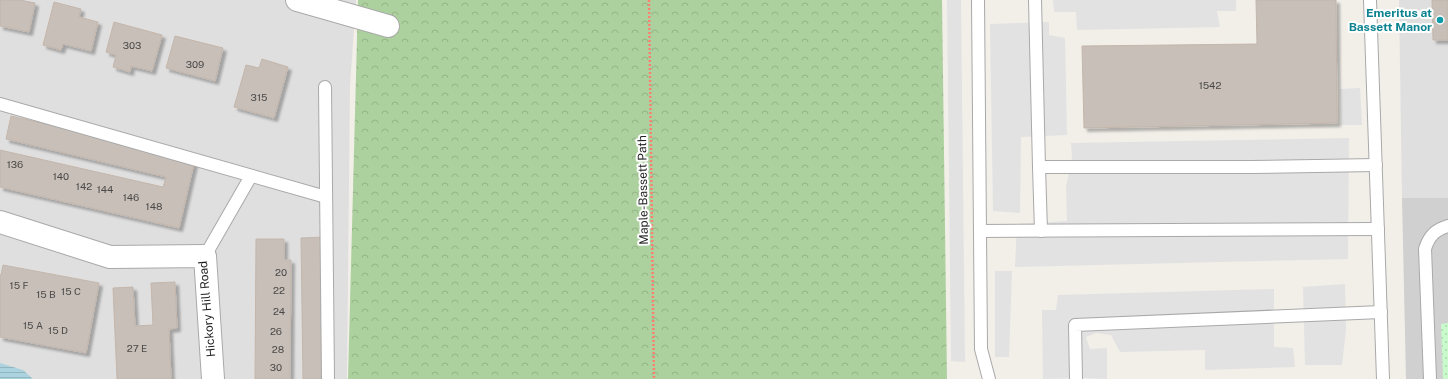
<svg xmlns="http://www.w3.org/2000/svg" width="1448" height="379" font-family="'Public Sans',sans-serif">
<defs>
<pattern id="forest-crowns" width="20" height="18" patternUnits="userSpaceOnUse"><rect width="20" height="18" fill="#add19e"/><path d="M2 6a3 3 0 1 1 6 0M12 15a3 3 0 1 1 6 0" fill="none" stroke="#95b388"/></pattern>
<pattern id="park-dots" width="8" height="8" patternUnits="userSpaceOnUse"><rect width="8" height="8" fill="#c8facc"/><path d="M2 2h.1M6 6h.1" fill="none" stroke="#acd6af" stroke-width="1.8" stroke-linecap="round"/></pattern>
<pattern id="water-rules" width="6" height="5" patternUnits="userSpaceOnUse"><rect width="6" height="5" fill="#aad3df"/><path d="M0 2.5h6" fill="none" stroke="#92b5bf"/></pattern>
<filter id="shadow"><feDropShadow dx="3.5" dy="3.5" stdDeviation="1" flood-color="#0004"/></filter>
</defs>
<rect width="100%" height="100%" fill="#f2efe9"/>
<!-- residential -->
<g fill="#e0dfdf">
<path d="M0 0H356L350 86 347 379H0Z"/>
<path d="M1399 0H1448V198H1402Z"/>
</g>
<!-- religious -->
<path fill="#d0d0d0" d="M1402 198H1448V379H1406Z"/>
<!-- forest -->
<path fill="url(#forest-crowns)" d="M358 0H942L947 379H348Z"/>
<!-- park -->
<path fill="url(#park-dots)" d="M1448 323V379H1443L1441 324Z"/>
<!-- parking -->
<g fill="#e2e2e2">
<path d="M947 0H961L965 362 951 361Z"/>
<path d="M1053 0H1236V11H1217L1220 27 1077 30 1076 12H1054Z"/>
<path d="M1049 22V35L1065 38 1067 135 1021 137 1020 213 993 211 990 24Z"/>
<path d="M1360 88 1362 125H1341L1340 89Z"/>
<path d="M1349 138 1348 259 1015 267 1017 224 1067 221 1066 187 1072 158 1071 143Z"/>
<path d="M995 271H1012L1009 357H995Z"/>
<path d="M1345 284 1346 330 1342 365H1305L1303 287Z"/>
<path d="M1274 289V347L1293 348 1295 367 1205 370V350L1120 352 1111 335 1096 333 1086 337 1090 349 1107 348V379L1082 378 1043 379 1042 310H1056L1058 295Z"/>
</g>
<!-- water -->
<path fill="url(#water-rules)" d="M0 363 23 370 33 379H0Z"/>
<!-- building -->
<g fill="#c7bfb8" stroke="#c4b6ab" filter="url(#shadow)">
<path d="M0 0H20L35 3 29 32 0 26Z"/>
<path d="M1256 0H1336L1337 123 1084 128 1082 46 1257 44Z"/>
<path d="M1432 0H1448V40H1433Z"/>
<path d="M54 2 81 9 79 17 98 22 91 51 63 44 61 50 43 45Z"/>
<path d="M114 22 162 35 152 71 131 66 130 72 113 67 116 55 106 52Z"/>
<path d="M175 36 223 48 215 81 166 68Z"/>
<path d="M262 59 288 67 274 118 234 107 246 65 259 68Z"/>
<path d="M11 116 195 159 179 228 0 187V150L163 187 166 177 6 139Z"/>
<path d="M325 237 328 379H303L301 238Z"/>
<path d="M256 239H284V260H291L290 379H255Z"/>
<path d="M3 265 99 283 86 353 0 337V275H1Z"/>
<path d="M175 282 177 328 169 329 171 379H117L113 288 133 287 135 326 153 325 151 283Z"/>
</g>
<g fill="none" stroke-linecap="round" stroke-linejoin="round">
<defs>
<g id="lane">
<path d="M978 0 981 349 989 379"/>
<path d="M1035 0 1039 167"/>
<path d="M1370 0 1383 379"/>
<path d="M325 87 328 379"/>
<path d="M0 104 326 197"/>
<path d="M981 231 1378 229"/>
<path d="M1041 231 1039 167H1251L1376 165"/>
<path d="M205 256 251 176"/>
<path d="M1076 379 1075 325 1381 312"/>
<path d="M1430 379 1425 249C1429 236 1435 230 1448 226"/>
</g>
<g id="street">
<path d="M297 0 388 26"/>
<path d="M0 222 110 257 205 256 213 379"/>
</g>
</defs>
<!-- lane casing -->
<use href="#lane" stroke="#a9a9a9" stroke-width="14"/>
<!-- street casing -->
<use href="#street" stroke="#a9a9a9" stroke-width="24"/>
<!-- path -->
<path stroke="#fa8072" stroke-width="2.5" stroke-dasharray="2 2" stroke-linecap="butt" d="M649 0 654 379"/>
<!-- lane -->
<use href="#lane" stroke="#fff" stroke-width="12"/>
<!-- street -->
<use href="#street" stroke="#fff" stroke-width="22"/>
</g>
<!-- markers -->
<circle fill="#0f9aa8" stroke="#fff" stroke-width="1.5" cx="1440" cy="20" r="4"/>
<g text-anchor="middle" stroke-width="4" stroke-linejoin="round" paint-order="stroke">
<!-- number labels -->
<g font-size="10" fill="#4b4948">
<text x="132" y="49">303</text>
<text x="195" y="68">309</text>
<text x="1210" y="89">1542</text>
<text x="259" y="101">315</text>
<text x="15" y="168">136</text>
<text x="61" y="180">140</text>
<text x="84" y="190">142</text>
<text x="105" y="193">144</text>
<text x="131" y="201">146</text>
<text x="154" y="210">148</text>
<text x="281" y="276">20</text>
<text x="19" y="289">15 F</text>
<text x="279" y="294">22</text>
<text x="71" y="295">15 C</text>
<text x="46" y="298">15 B</text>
<text x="279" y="315">24</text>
<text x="33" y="329">15 A</text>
<text x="58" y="334">15 D</text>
<text x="276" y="335">26</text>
<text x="137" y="352">27 E</text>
<text x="278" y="353">28</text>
<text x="276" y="371">30</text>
</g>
<!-- culture labels -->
<g font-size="12" font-weight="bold" fill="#0d838f" stroke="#fff" text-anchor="end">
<text x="1432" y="17">Emeritus at<tspan x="1432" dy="14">Bassett Manor</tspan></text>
</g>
<!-- street labels -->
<g font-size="12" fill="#222" stroke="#fff">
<text transform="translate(643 190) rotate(-91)" y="4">Maple-Bassett Path</text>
<text transform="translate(207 309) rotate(-95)" y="4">Hickory Hill Road</text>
</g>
</g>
</svg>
